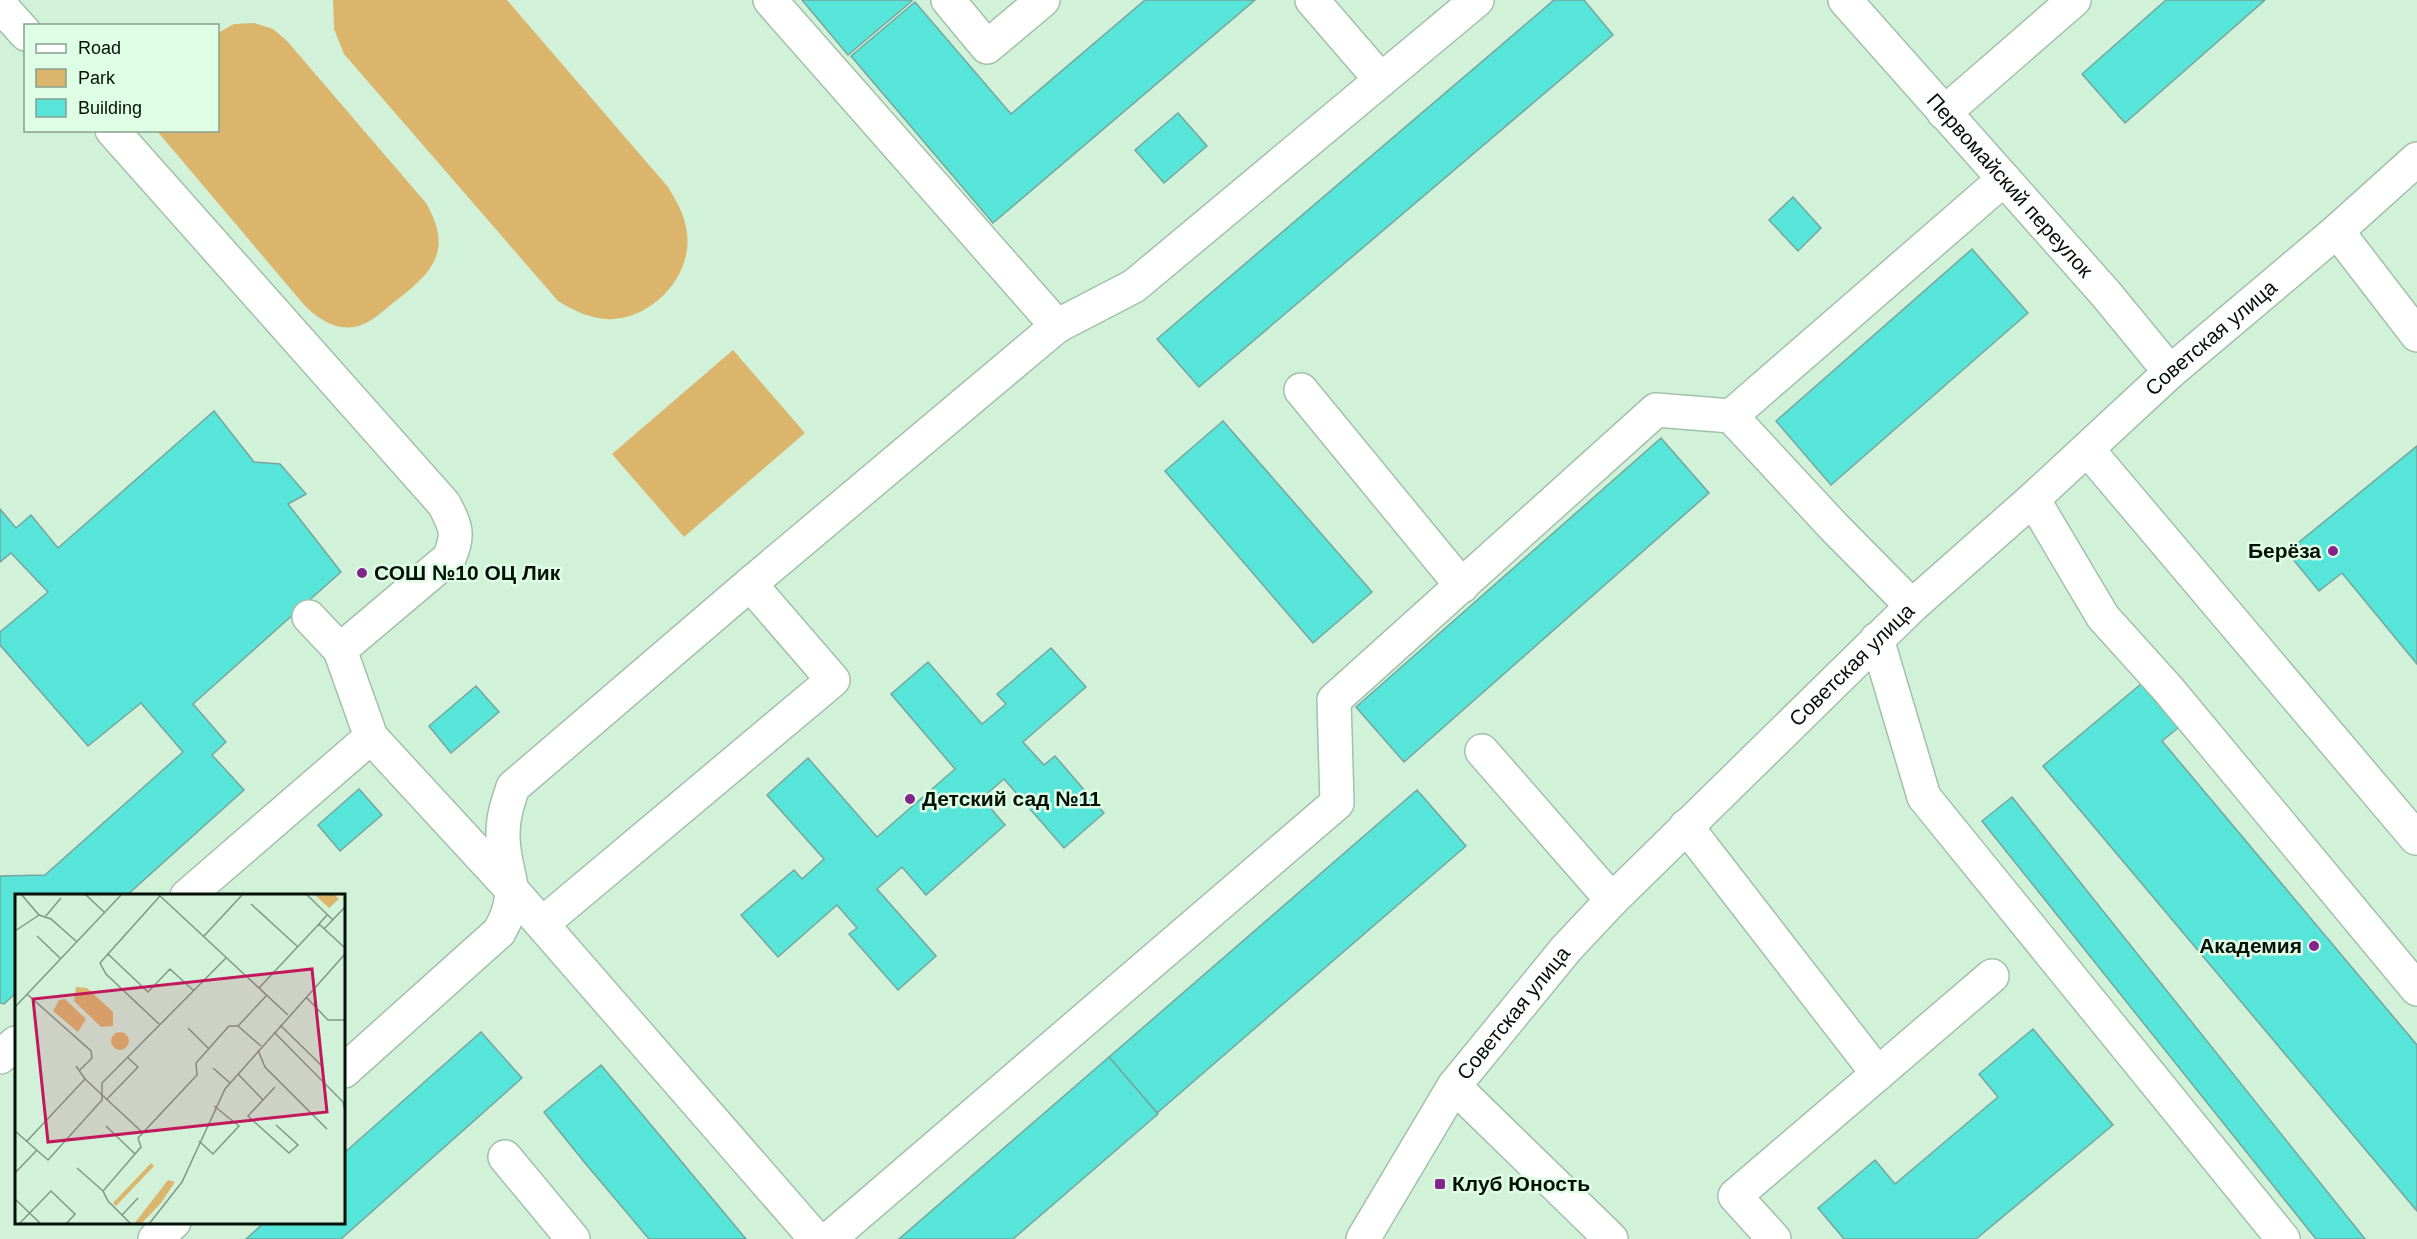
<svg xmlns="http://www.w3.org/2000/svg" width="2417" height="1239" font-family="Helvetica,sans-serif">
<rect width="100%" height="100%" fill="#d1f2d8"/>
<!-- green -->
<g fill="#dbb56c">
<path d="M333 0H507L668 187C677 202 685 215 687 233 693 278 649 322 605 319 586 317 573 310 558 301L344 54 334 29Z"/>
<path d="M254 23 273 29 287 41 426 203C454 252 432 273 393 303 382 312 368 325 354 327 334 330 319 319 305 306L157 131 218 130V33L234 24Z"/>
<path d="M733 350 805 433 684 537 612 454Z"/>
</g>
<!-- building -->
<g fill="#56e5d8" stroke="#77a49e" stroke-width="1.5">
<path d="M802 0H912V1L848 55Z"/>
<path d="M1145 0H1255L993 223 851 56 915 2 1011 114Z"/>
<path d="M1554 0H1584L1613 35 1199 387 1157 339Z"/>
<path d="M2166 0H2265L2125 123 2082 74Z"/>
<path d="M1178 113 1207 146 1164 183 1135 150Z"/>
<path d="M1793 197 1821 228 1798 251 1769 220Z"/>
<path d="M1972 249 2028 313 1831 485 1776 421Z"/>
<path d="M214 411 254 462 280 464 306 494 288 504 341 572 193 704 226 742 212 755 244 790 126 896H16V993L4 1004 0 1003V876L45 875 183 752 141 703 88 746 0 645V632L48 592 11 553 0 562V509L16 528 31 515 58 548Z"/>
<path d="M1223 421 1372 592 1313 643 1165 471Z"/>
<path d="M1661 438 1709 493 1404 762 1356 707Z"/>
<path d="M2417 446V664L2342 573 2319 591 2287 552Z"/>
<path d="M1051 648 1086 687 1023 742 1044 765 1055 756 1104 813 1064 848 1004 779 982 798 1005 825 926 895 902 867 877 889 936 956 898 990 849 934 857 928 837 905 778 957 741 915 794 870 802 879 824 859 767 795 808 758 877 837 955 769 891 694 928 662 982 724 1006 704 997 694Z"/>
<path d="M2141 684 2178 728 2162 741 2417 1045V1211L2043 766Z"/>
<path d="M476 686 499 712 451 753 429 726Z"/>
<path d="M359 789 382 815 340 851 318 825Z"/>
<path d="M1417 790 1466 846 1157 1113 1109 1057Z"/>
<path d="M2012 797 2365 1239H2316L1982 821Z"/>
<path d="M2033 1029 2113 1125 1976 1239H1844L1818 1208 1875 1160 1895 1184 1998 1097 1979 1074Z"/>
<path d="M481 1032 522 1078 341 1239H246L265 1222H344V1153Z"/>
<path d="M1109 1057 1158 1114 1013 1239H899Z"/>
<path d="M601 1065 746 1239H649L585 1163 544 1112Z"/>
</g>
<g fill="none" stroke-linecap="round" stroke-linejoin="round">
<defs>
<g id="minor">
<path d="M770 0 1057 326"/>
<path d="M948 0 987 47 1043 0"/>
<path d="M1312 0 1381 80"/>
<path id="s1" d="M1845 0 2106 294 2170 372"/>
<path d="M0 5 26 34"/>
<path d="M1944 113 2074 0"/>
<path d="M112 130 444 504C455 525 460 534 449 558L340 650"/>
<path d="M2337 231 2417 335"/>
<path d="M1301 390 1462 586"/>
<path d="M1731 416 1834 527 1912 606"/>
<path d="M2088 450 2416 838"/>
<path d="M2033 499 2103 617 2168 689 2417 989"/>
<path d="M1877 639 1924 797 2283 1239"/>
<path d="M371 737 513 891 816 1239"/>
<path d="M1482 751 1612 900"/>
<path d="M1686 826 1878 1074"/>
<path d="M187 896 371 737 340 650 309 617"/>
<path d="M542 924 833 680 750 584"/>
<path d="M0 1057 16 1043"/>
<path d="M344 1071 499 932C525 888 502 876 503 833 503 816 508 802 513 787L750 584 1057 326 1134 286 1477 0"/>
<path d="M1454 1086 1611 1239"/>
<path d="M505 1157 573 1239"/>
<path d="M155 1239 174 1222"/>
<path d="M829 1239 1337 803 1334 700 1656 410 1731 416 2004 179"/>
<path id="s2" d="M1363 1239 1454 1086 1566 949 1612 900 1912 606 2033 499 2170 372 2337 231 2417 159"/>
<path d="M1774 1239 1735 1196 1992 976"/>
</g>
</defs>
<!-- minor casing -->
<use href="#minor" stroke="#a1c1a8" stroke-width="36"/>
<!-- minor -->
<use href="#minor" stroke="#fff" stroke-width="33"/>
</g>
<!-- markers -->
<g fill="#85248d" stroke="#deffe5" stroke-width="2">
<circle cx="2333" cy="551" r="6"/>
<circle cx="362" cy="573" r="6"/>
<circle cx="910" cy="799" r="6"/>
<circle cx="2314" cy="946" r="6"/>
<rect x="1434" y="1178" width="12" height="12" rx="3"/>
</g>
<g text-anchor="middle" stroke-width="5" stroke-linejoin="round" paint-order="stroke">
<!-- street labels -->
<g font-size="21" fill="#051008" stroke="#deffe5">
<text dy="7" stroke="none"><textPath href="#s1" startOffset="248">Первомайский переулок</textPath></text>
<text dy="7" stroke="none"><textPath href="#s2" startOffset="1244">Советская улица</textPath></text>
<text dy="7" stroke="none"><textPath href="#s2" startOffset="758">Советская улица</textPath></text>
<text dy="7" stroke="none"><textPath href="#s2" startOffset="272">Советская улица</textPath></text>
</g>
<!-- poi labels -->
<g font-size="21" font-weight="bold" fill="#051008" stroke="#deffe5" text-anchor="start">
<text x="2321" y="558" text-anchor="end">Берёза</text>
<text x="374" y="580">СОШ №10 ОЦ Лик</text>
<text x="922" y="806">Детский сад №11</text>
<text x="2302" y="953" text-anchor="end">Академия</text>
<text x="1452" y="1191">Клуб Юность</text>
</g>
</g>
<!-- overview -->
<g transform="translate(15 894)">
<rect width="330" height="330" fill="#d1f2d8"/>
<path d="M299 0H319L324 5 314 14ZM61 93 72 94 98 118V132L86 133 59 107ZM50 105 71 125 63 138 38 117 44 106ZM96 147a9 9 0 1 1 18 0a9 9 0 1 1-18 0ZM136 269 139 272 101 312 98 309ZM153 286 160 288 146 309 126 330H119Z" fill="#dbb56c"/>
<path fill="none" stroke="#7f9885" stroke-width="1.5" d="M6 0 24 21 36 25 62 48M70 0 89 18M143 0 273 121M291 0 318 26M145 2 93 60 133 98 155 75 179 97M236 10 283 53M312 21 304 30 330 54M30 23 46 4M309 35 330 13M0 37 24 21M22 42 46 65M189 42 228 0M93 60 85 69 91 80 144 130M244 94 304 30M12 100 76 157 77 164 65 176M291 103 313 126H330M0 113 107 0M265 131 307 172M223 132 246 152M173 134 194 155M259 138 328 208 330 217M243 156 250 173 312 235M198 174 215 189M223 180 248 206M70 185 128 239M260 193 233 222 274 259 283 251 261 231M92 205 123 173 112 163M91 232 120 260M0 237 33 266 87 206V189L211 64M12 247 70 185 61 172M184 247 198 260 224 232 199 212M62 274 88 297M0 279 22 256M0 305 26 330M107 321 123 304M4 330 36 297 60 320 51 330M116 330 93 307 88 297 126 253 123 244 182 181 181 169 214 132H223L252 101M134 330 167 288 210 195 330 60"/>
<path fill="#c2185b" fill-opacity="0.15" stroke="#c2185b" stroke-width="3" d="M297 75 312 218 33 248 18 105Z"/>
<rect width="330" height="330" fill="none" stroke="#051008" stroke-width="3"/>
</g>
<!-- legend -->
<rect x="24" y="24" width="195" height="108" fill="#deffe5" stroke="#879f8d" stroke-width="1.5"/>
<rect x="36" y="44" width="30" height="9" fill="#ffffff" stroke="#879f8d" stroke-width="1.5"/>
<text x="78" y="54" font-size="18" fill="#051008">Road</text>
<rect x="36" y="69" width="30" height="18" fill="#dbb56c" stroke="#879f8d" stroke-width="1.5"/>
<text x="78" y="84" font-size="18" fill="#051008">Park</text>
<rect x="36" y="99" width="30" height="18" fill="#56e5d8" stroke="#879f8d" stroke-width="1.5"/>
<text x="78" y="114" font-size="18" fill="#051008">Building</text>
</svg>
